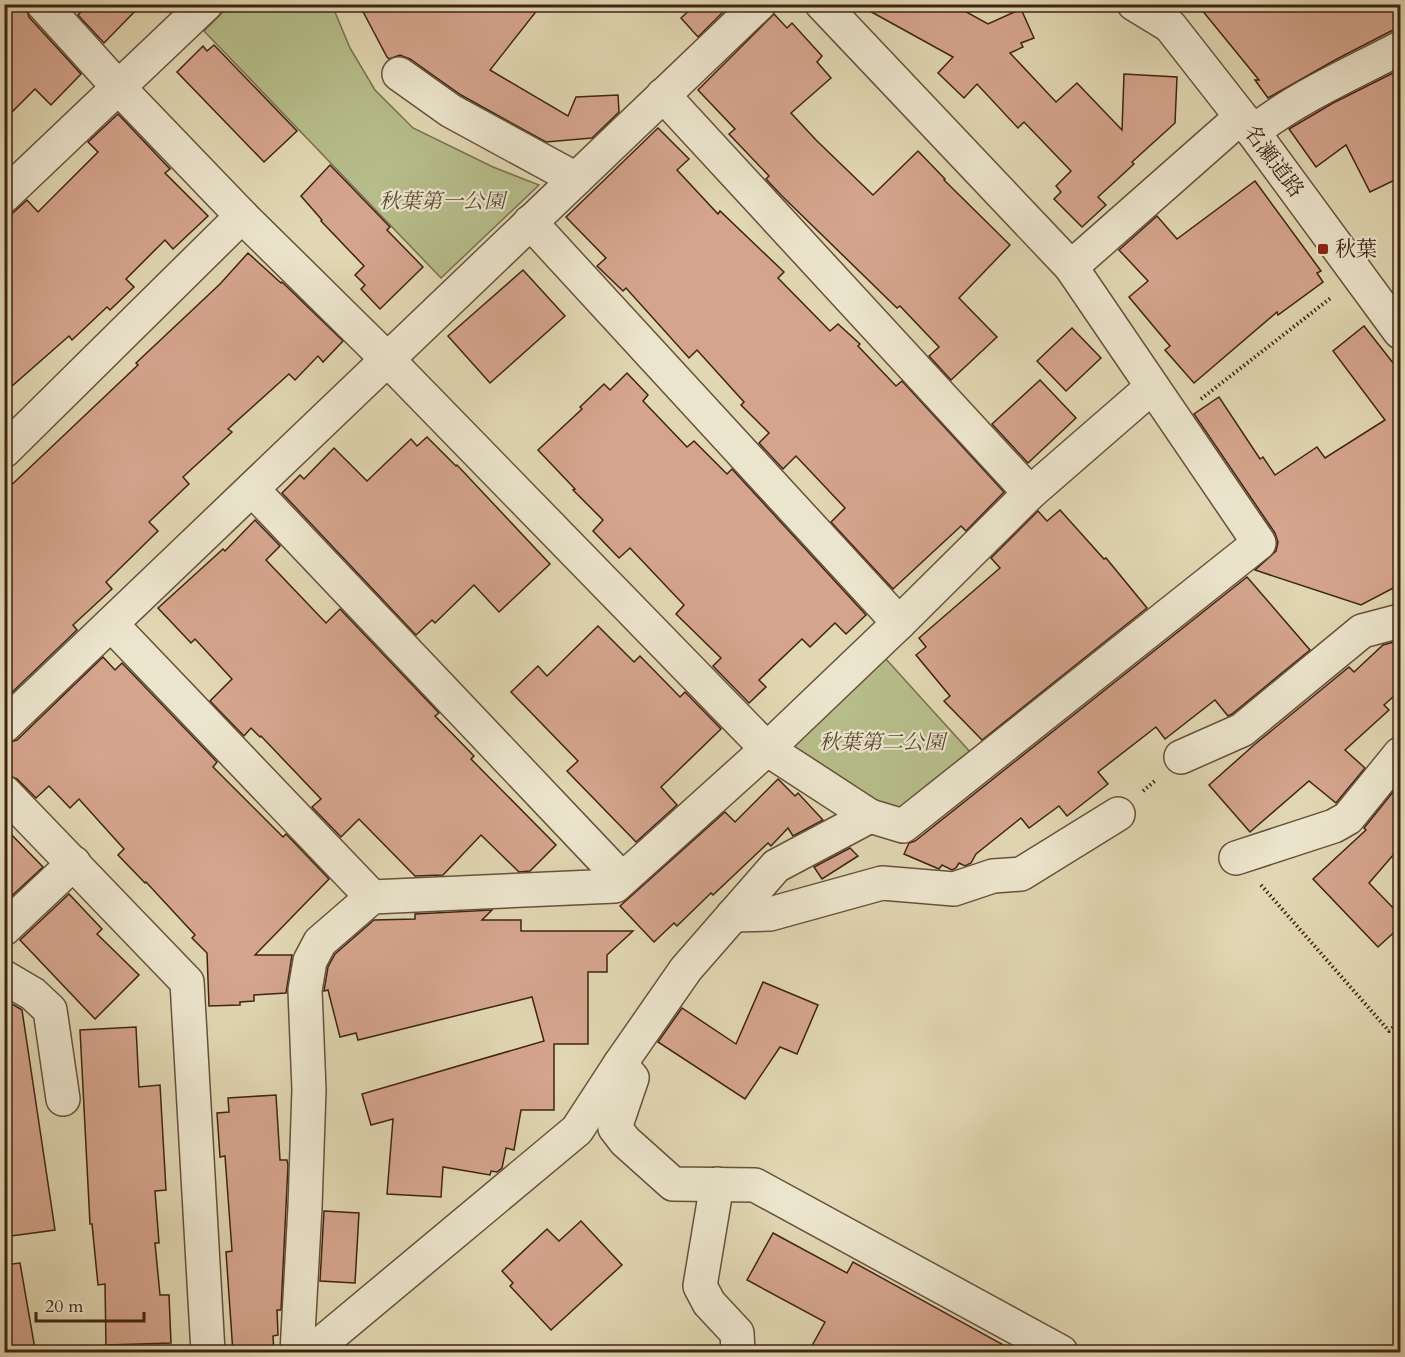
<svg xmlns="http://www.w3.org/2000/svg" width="1405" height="1357" font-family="Cardo,'Noto Serif JP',serif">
<rect width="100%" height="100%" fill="#e1d7b2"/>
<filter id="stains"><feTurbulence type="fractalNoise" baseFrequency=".00333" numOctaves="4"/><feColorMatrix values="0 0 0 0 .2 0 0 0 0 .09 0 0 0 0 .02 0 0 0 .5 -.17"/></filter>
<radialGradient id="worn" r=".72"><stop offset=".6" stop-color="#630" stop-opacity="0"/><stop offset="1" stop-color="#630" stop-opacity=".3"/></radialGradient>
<!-- green -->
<g fill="#b6bd8a" stroke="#7a704f" stroke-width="1.5">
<path d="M230 5H332L350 48 375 90 413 128 493 167 539 185 441 278 204 31Z"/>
<path d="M885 658 971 753 899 813 783 754Z"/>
</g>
<!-- building -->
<g fill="#d5a48d" stroke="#3e2414" stroke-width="1.5">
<path d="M4 4H25L29 17 81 74 51 105 35 89 4 120Z"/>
<path d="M88 4H142L104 43 78 15Z"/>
<path d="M359 4H542L490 70 568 116 576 97 618 95 619 112 592 138 546 142 461 95 410 59 400 55 389 59 387 57Z"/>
<path d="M696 4H731L698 37 681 18Z"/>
<path d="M857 4H952L988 24 1021 9 1034 38 1021 43 1023 47 1010 53 1056 102 1077 83 1122 130 1124 74 1177 77 1175 123 1132 162 1134 164 1098 197 1106 205 1082 227 1054 199 1061 192 1056 186 1071 171 1024 122 1018 128 977 84 964 98 938 73 953 57Z"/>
<path d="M1197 4H1401V29L1391 31 1335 60 1268 98 1255 80H1259Z"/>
<path d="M774 14 787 28 792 23 822 56 817 62 831 78 791 113 816 140 873 195 918 151 945 179 944 180 1010 245 959 298 997 337 951 380 929 356 939 347 900 306 897 308 781 195 766 179 769 176 729 134 735 129 698 90Z"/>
<path d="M214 45 297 131 264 162 177 72 203 46 207 51Z"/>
<path d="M1401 69V177L1370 192 1346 145 1316 167 1289 129 1333 103Z"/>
<path d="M118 114 170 169 165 173 208 216 173 249 165 240 126 279 134 287 110 310 107 307 72 340 69 336 4 393V221L27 200 38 212 98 152 88 142Z"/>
<path d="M658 128 689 159 677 170 718 214 720 211 784 272 778 278 830 331 838 324 860 344 858 346 896 386 902 381 1004 492 966 531 961 526 893 589 831 522 845 508 796 456 783 469 759 443 769 433 741 405 744 402 697 350 689 358 626 288 623 291 597 266 606 258 566 217Z"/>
<path d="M330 165 390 227 387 230 423 267 380 309 361 289 365 285 355 275 364 266 321 221 322 220 301 196Z"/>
<path d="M1255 181 1321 271 1317 273 1323 282 1278 315 1277 312 1194 383 1165 350 1170 346 1129 297 1148 281 1119 250 1157 216 1177 239Z"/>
<path d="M248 253 281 283 282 282 343 341 323 362 318 356 295 380 289 374 228 429 232 432 183 477 189 484 149 522 158 531 106 582 112 589 73 625 77 630 4 700V492L138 365 136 363 220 284Z"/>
<path d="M523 270 565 316 490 383 448 336Z"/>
<path d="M1364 326 1401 373V584L1361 605 1255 570 1276 551 1278 542 1275 533 1194 414 1219 397 1260 459 1263 457 1275 475 1317 447 1325 458 1385 420 1333 351Z"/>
<path d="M1072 328 1101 358 1066 391 1037 361Z"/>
<path d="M627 373 648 395 643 401 687 447 694 441 727 474 732 469 866 615 846 634 835 623 810 647 802 639 759 680 766 687 749 703 713 666 721 658 676 614 684 605 630 548 619 558 593 531 603 520 573 490 575 489 538 450 582 409 580 407 604 384 610 390Z"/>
<path d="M1040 380 1076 418 1028 463 992 424Z"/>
<path d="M427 437 456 466 457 465 550 564 499 612 474 585 435 623 432 620 416 635 282 493 300 475 304 479 334 448 367 481 411 439 417 446Z"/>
<path d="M1060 510 1104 559 1106 558 1147 608 982 740 944 701 950 696 916 655 926 647 919 638 1000 568 991 558 1038 511 1047 521Z"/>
<path d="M255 520 280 546 266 560 326 623 340 609 439 713 435 716 474 756 471 759 556 845 530 871 519 872 481 835 443 875 415 876 359 819 341 837 312 807 321 799 261 736 260 737 251 728 244 736 210 701 232 679 195 639 191 643 158 608 223 549 225 551Z"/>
<path d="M1247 577 1310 650 1232 714 1228 716 1215 700 1165 739 1156 727 1098 772 1108 784 1067 816 1059 806 1029 828 1021 818 976 854 971 863 965 866 959 863 956 868 952 870 942 865 939 869 904 854 909 843 915 841Z"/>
<path d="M598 626 634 662 640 656 680 697 685 692 721 729 661 787 677 805 636 842 567 771 578 761 511 692 538 666 547 676Z"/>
<path d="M1401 640V690L1384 705 1389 710 1345 750 1365 768 1336 803 1309 781 1250 832 1209 785 1254 745 1349 667 1354 672 1383 645Z"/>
<path d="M103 657 115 670 122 663 217 762 213 767 283 837 286 834 329 879 255 955H292L286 993 254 995V1001L240 1002V1005L209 1006 207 953 192 938 195 935 146 882 145 883 118 855 124 849 79 799 70 808 49 786 36 798 17 779 4 774V744L17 740Z"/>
<path d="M778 779 795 796 798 793 823 820 793 836 788 828 771 846 768 843 713 895 711 893 677 926 674 923 654 942 620 906 725 812 735 822Z"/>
<path d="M1393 792 1401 798V846L1369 883 1401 916V926L1378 947 1313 879 1366 830 1364 828Z"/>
<path d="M4 827 43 867 4 903Z"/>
<path d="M850 848 858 856 822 879 814 867Z"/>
<path d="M69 894 102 929 97 934 139 975 95 1019 20 940Z"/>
<path d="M492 910 482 920H521V931H633L607 955V972H588V1044H554V1110H521L514 1150 506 1148 502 1168 497 1172 491 1171 490 1175 443 1167 441 1197 387 1194 393 1119 371 1125 362 1094 544 1041 532 997 358 1040 356 1033 340 1037 328 990 324 991 328 967 335 954 374 920 415 919V914Z"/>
<path d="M763 982 818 1005 797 1054 780 1047 745 1099 658 1042 682 1008 736 1044Z"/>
<path d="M4 1005H14L22 1010 55 1230 4 1237Z"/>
<path d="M136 1027 139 1087 160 1085 166 1190 155 1191 159 1243H155L160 1295H169L171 1343 106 1345 105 1284 98 1285 92 1224H90L80 1030Z"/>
<path d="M276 1095 280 1160H287L288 1165 281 1310H277L278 1335 273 1336 274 1353H233L226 1252 232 1251 225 1156 220 1157 217 1113 229 1112 228 1098Z"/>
<path d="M324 1211 359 1213 355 1283 320 1281Z"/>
<path d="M581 1221 622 1265 551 1330 510 1286 513 1283 502 1271 547 1229 559 1241Z"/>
<path d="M773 1233 847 1273 853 1262 1018 1353H808L825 1322 747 1280Z"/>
<path d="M20 1263 35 1349 4 1353V1265Z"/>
</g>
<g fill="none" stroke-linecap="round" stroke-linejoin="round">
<defs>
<g id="minor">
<path d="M43 4 119 88 242 216 387 359 767 749 870 816 776 866 686 969 620 1064 577 1130 311 1352"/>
<path d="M822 4 1071 267 1241 117"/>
<path d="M1134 4 1170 26 1253 132 1400 332"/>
<path d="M399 74 451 111 576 179"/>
<path d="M663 95 1030 493"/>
<path d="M1253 132C1297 97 1351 74 1400 48"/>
<path d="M4 196 206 4"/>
<path d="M530 222 899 623"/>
<path d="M4 451 242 216"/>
<path d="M252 489 622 879"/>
<path d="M111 624 372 897"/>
<path d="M4 726 759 4"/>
<path d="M1181 757 1242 730 1362 631 1400 621"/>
<path d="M4 792 187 982 208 1352"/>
<path d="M870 816 903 826 1259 543 1071 267"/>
<path d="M1236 858 1334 826 1348 818 1400 754"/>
<path d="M733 915 770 914 882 883 954 889 993 876 1021 874 1118 814"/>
<path d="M4 929 74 863"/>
<path d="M4 977 33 994 50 1010 63 1099"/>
<path d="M620 1064 632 1078 615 1128 625 1141 673 1184 755 1185 1061 1352"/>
<path d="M717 1184 700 1286 709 1303 737 1333 738 1352"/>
<path d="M297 1352 305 1207 309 1090 305 990 310 961 320 942 372 897 615 886 767 749 899 623 1030 493 1152 387"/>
</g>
</defs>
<!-- minor casing -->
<use href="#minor" stroke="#67513c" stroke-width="36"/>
<!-- path -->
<g stroke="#3e2414" stroke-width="4" stroke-dasharray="1.5 3" stroke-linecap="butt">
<path d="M1201 399 1332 297"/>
<path d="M1143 791 1156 780"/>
<path d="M1261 885 1389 1031 1400 1021"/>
</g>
<!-- minor -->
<use href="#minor" stroke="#ece5cd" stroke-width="33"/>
</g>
<!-- markers -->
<rect fill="#8f2418" stroke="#ece5cd" stroke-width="2" x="1317" y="243" width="12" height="12" rx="3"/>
<g text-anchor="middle" stroke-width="4.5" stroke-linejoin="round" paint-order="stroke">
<!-- street labels -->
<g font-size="21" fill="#3e2414" stroke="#ece5cd">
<text transform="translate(1274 161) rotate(53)" y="7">名瀬道路</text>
</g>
<!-- park labels -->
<g font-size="21" font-style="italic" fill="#5c4a32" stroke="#ece5cd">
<text x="442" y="208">秋葉第一公園</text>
<text x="882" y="749">秋葉第二公園</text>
</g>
<!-- poi labels -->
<g font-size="21" fill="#3e2414" stroke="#ece5cd" text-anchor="start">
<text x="1335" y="256">秋葉</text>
</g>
</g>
<!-- margin -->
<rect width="1405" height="1357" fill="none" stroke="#e1d7b2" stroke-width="24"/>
<rect x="6" y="6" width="1393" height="1345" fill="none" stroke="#3e2414" stroke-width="3"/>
<rect x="12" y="12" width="1381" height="1333" fill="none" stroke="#3e2414" stroke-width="1.5"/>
<!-- scale -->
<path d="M36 1312v9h108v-9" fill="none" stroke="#3e2414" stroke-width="3"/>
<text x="45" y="1312" font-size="18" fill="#3e2414" stroke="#ece5cd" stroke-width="4.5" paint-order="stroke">20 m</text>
<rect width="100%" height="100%" filter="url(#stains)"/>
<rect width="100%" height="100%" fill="url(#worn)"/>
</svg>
